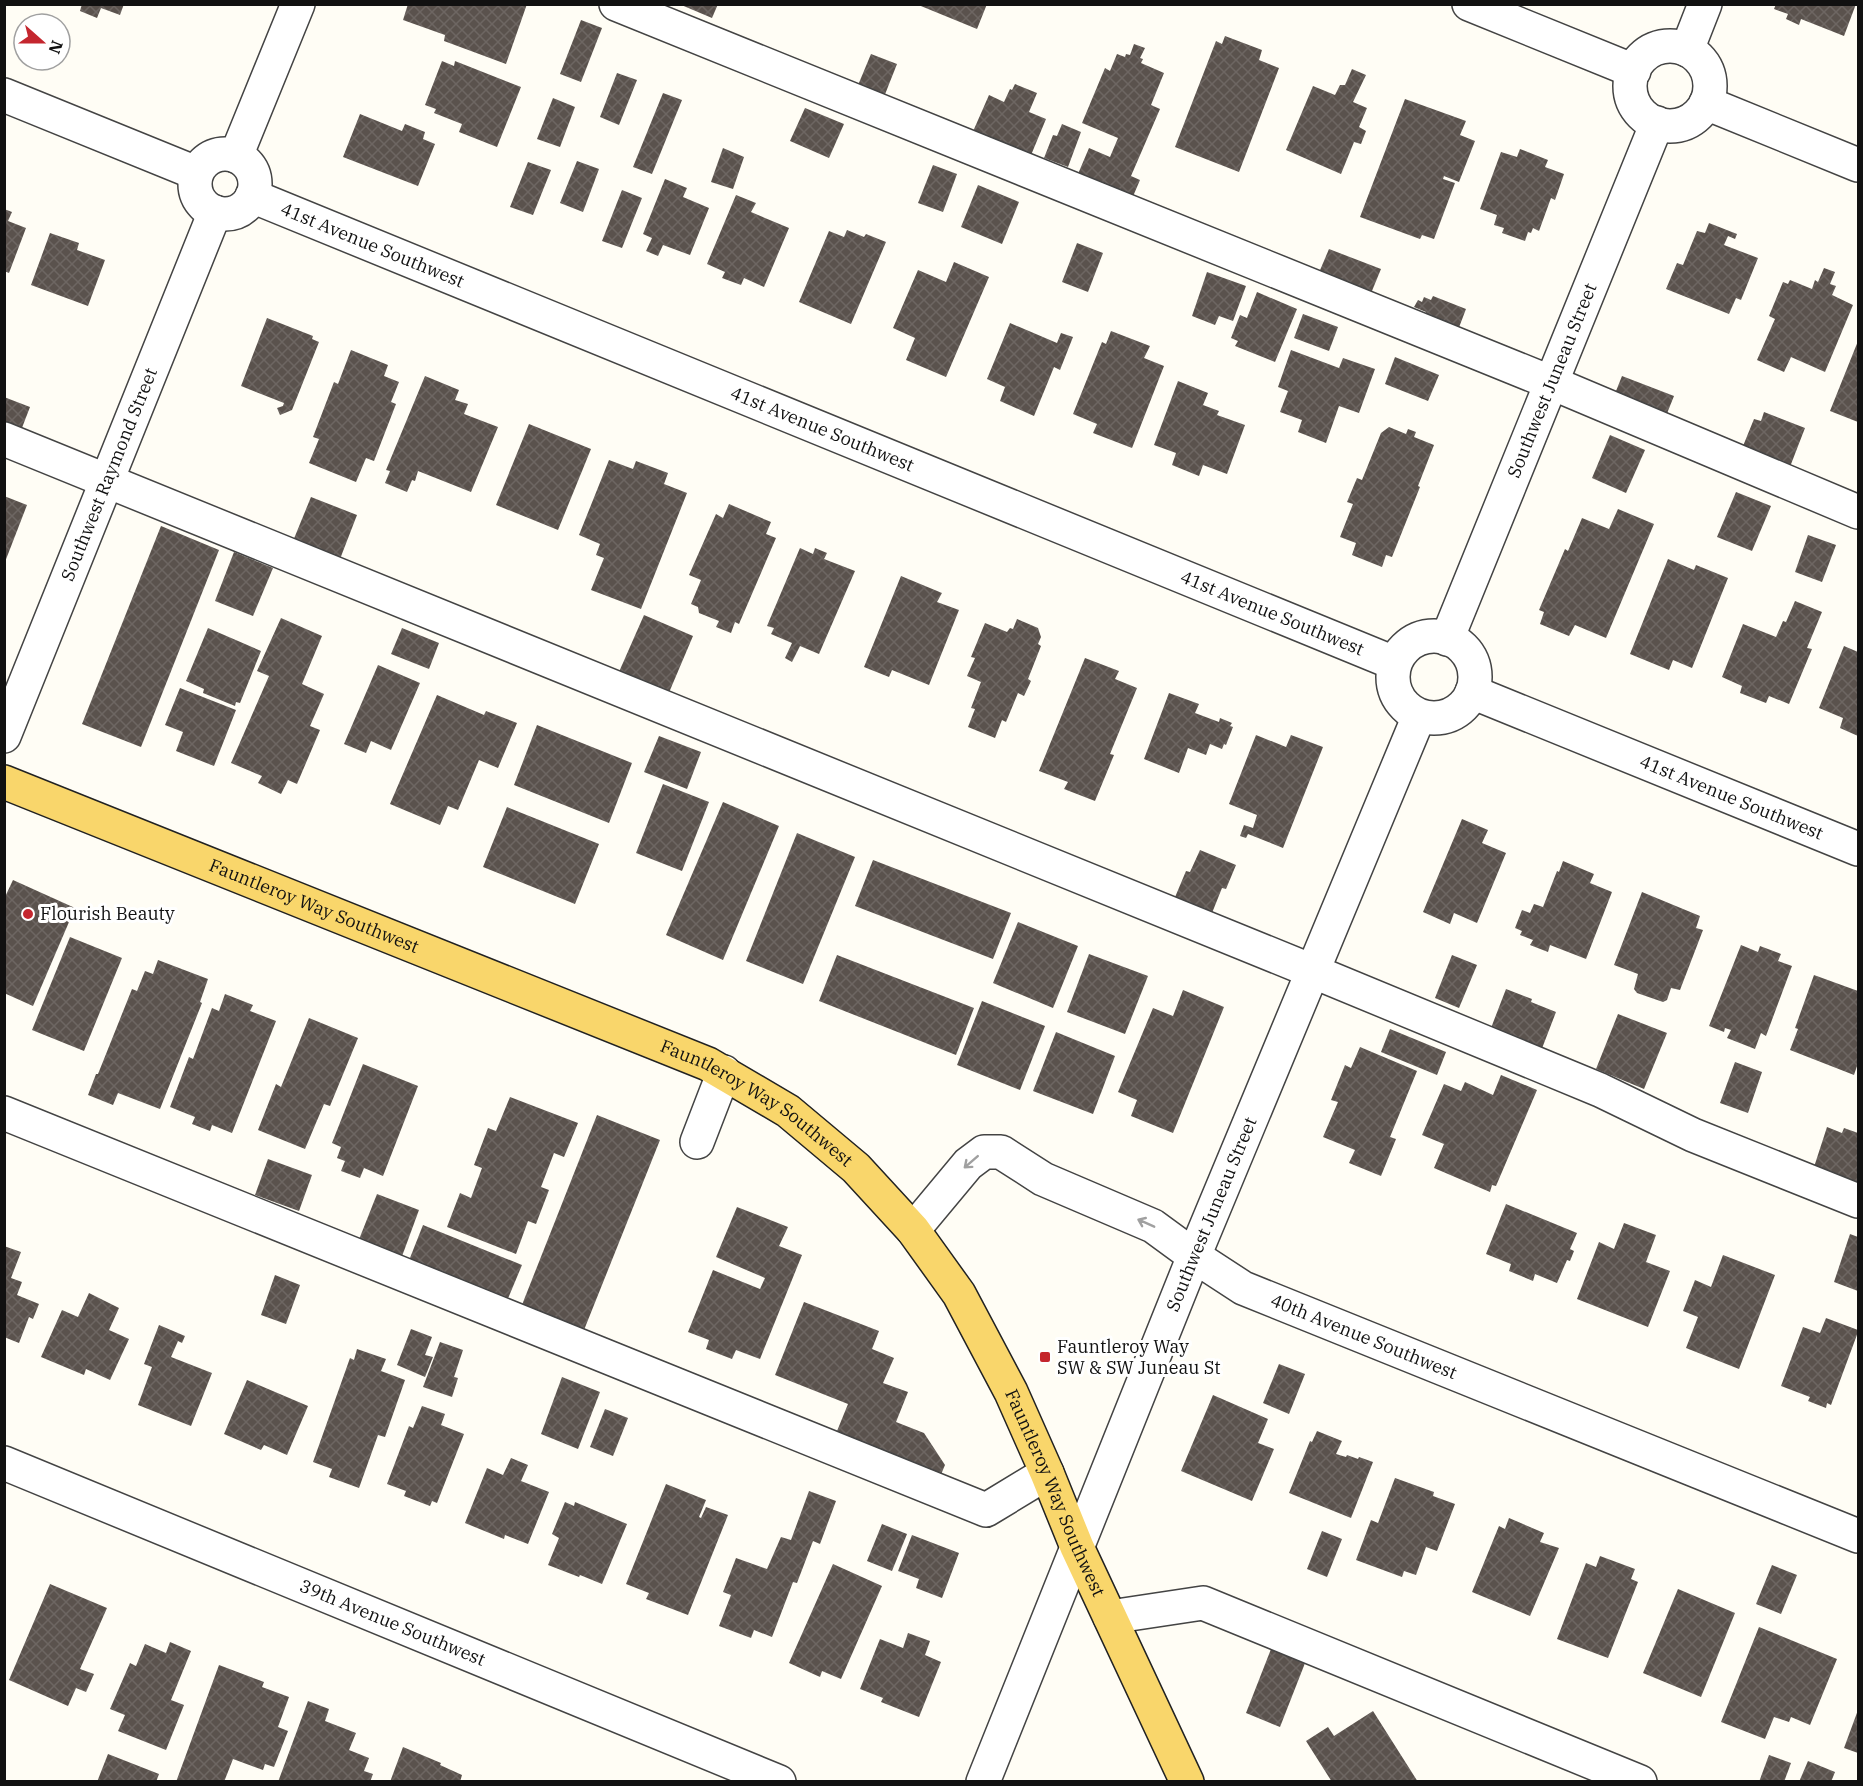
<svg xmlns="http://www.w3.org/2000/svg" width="1863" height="1786" font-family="'IBM Plex Serif',serif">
<defs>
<pattern id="building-cross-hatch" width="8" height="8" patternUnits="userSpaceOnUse" patternTransform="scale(1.5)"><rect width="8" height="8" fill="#5a524d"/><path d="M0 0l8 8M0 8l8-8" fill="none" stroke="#6d6662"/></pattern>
</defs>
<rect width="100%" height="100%" fill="#fffdf5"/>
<!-- building -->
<g fill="url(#building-cross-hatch)">
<path d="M82 4H124L120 15 101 8 97 18 80 11Z"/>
<path d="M408 4H527L506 64 444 41 445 35 403 20Z"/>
<path d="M679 4H718L712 18Z"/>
<path d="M916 4H987L977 29Z"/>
<path d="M1776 4H1856L1844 36 1801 19 1799 25 1786 19 1788 14 1774 9Z"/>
<path d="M581 20 602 28 581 82 560 74Z"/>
<path d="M1225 36 1262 50 1259 60 1279 68 1239 172 1175 147 1216 41 1222 44Z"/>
<path d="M1134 44 1145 48 1140 58 1143 59 1141 63 1164 73 1151 105 1160 109 1131 176 1140 180 1128 208 1075 181 1089 148 1110 157 1118 138 1082 123 1105 68 1110 71 1117 54 1125 57 1126 54 1130 55Z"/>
<path d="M871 54 897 64 880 107 856 90Z"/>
<path d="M442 61 454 66 455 61 521 87 497 147 459 132 462 124 434 113 436 109 425 105Z"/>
<path d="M1352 69 1366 75 1353 102 1367 108 1359 127 1366 131 1361 144 1354 142 1341 174 1286 150 1313 86 1335 95 1340 85H1345Z"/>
<path d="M617 73 637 80 619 125 600 117Z"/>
<path d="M1015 84 1037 93 1029 112 1046 119 1029 160 971 136 989 95 1004 102 1010 89 1012 90Z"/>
<path d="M663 93 682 100 652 174 633 167Z"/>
<path d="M553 98 575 107 560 147 537 139Z"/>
<path d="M1405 99 1466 121 1460 135 1475 141 1459 182 1444 176 1443 179 1455 183 1434 239 1422 235 1420 239 1360 217Z"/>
<path d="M805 108 844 124 829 158 790 141Z"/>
<path d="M360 114 402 131 405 124 425 132 423 139 435 144 418 186 343 157Z"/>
<path d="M1062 124 1081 132 1068 167 1044 158 1053 135 1057 136Z"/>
<path d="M723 148 744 157 733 189 711 182Z"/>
<path d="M1520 149 1548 160 1545 167 1564 174 1555 200 1551 198 1539 231 1533 228 1531 233 1528 232 1525 241 1502 233 1504 228 1494 225 1497 215 1480 209 1501 152 1517 157Z"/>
<path d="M577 161 599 169 583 212 560 203Z"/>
<path d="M528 162 551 170 533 215 510 207Z"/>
<path d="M933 165 957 174 943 212 918 203Z"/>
<path d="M665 179 687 188 683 197 709 208 690 255 663 245 658 256 646 251 652 238 643 234Z"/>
<path d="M978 185 1019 202 1002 244 961 227Z"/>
<path d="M622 190 642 198 622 248 602 241Z"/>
<path d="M736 195 756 203 751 212 789 228 764 287 744 278 741 285 722 278 725 272 707 264Z"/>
<path d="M4 209 12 212 8 221 26 228 9 273 4 271Z"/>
<path d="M1709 223 1737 234 1735 239 1728 236 1724 245 1758 258 1741 300 1736 298 1729 314 1666 289 1677 263 1683 265 1697 231 1705 233Z"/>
<path d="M847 230 864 237 866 234 886 242 851 324 799 302 829 231 844 237Z"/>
<path d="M50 233 79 243 77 250 105 260 88 306 31 285Z"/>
<path d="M1077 243 1103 253 1088 292 1062 282Z"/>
<path d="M1329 249 1381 269 1367 303 1315 282Z"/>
<path d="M954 262 989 277 946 377 906 360 915 338 893 328 918 270 946 282Z"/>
<path d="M1824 268 1835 272 1830 284 1836 286 1832 295 1853 305 1825 372 1791 357 1784 372 1757 360 1775 319 1769 316 1783 282 1788 284 1790 280 1812 289 1815 280 1818 282Z"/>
<path d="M1207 272 1246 286 1233 321 1219 316 1215 325 1192 316Z"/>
<path d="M1257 292 1297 309 1275 362 1235 346 1238 341 1231 338 1240 315 1247 318Z"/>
<path d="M1433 296 1466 309 1458 330 1424 317 1426 312 1414 307 1418 300 1422 302 1424 297 1431 300Z"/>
<path d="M1303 314 1338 327 1329 351 1294 338Z"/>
<path d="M267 318 313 336 312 339 319 342 292 410 280 415 277 408 283 406 284 403 241 386Z"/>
<path d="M1010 323 1057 343 1061 333 1073 337 1060 370 1054 367 1034 416 1000 401 1005 387 987 379Z"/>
<path d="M1111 331 1150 346 1144 358 1164 366 1132 448 1093 433 1097 424 1073 414 1102 342 1106 344Z"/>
<path d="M1858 341V422L1830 411Z"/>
<path d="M351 350 388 365 384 376 399 382 391 402 396 404 374 461 366 458 356 482 309 463 319 439 313 437 334 382 338 384Z"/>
<path d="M1291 350 1339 368 1343 358 1375 369 1359 413 1339 406 1326 443 1298 432 1302 420 1280 412 1288 391 1278 387Z"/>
<path d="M1395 357 1439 375 1428 401 1385 384Z"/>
<path d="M425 376 459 390 455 400 468 404 464 414 498 427 471 492 418 471 415 481 412 480 407 492 385 483 390 471 386 470Z"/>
<path d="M1622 376 1674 396 1664 421 1612 401Z"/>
<path d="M1178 381 1208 393 1203 405 1219 411 1217 415 1245 425 1227 474 1203 465 1199 476 1172 465 1176 453 1154 445Z"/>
<path d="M4 397 30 407 20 433 4 427Z"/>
<path d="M1764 412 1805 428 1788 472 1743 446 1754 419 1761 421Z"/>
<path d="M529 424 591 449 558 530 496 505Z"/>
<path d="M1389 427 1406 434 1408 429 1416 432 1414 437 1434 445 1418 486 1420 487 1392 557 1386 555 1382 567 1352 555 1356 543 1340 537 1353 504 1347 502 1357 478 1362 480 1381 433Z"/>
<path d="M1610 435 1645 450 1626 493 1592 478Z"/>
<path d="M609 460 633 469 636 461 668 473 664 484 687 493 641 609 591 590 604 558 596 555 600 544 579 535Z"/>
<path d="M1736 492 1771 506 1752 551 1717 537Z"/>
<path d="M4 496 27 505 5 562H4Z"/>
<path d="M311 497 357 515 340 559 293 541Z"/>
<path d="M729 504 771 522 766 534 776 538 739 624 735 622 731 633 716 627 719 621 699 613 698 607 691 604 701 580 689 575 716 514 723 518Z"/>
<path d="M1618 509 1654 524 1606 638 1575 625 1569 636 1540 624 1544 612 1539 610 1565 549 1568 551 1582 518 1609 529Z"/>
<path d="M161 526 219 550 141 747 82 724Z"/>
<path d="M1808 535 1836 545 1822 582 1795 572Z"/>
<path d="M800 548 813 554 815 548 827 553 824 559 855 571 819 654 800 646 792 662 785 658 792 643 771 634 774 628 767 626Z"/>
<path d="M234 552 273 568 253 616 215 601Z"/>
<path d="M1668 559 1694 570 1696 565 1728 578 1692 668 1673 660 1669 670 1630 654Z"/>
<path d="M901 576 942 593 937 602 959 610 929 685 892 670 889 677 864 667Z"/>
<path d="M1795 601 1822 612 1807 648 1812 649 1789 704 1769 696 1766 703 1740 693 1742 686 1722 677 1743 624 1776 637 1783 621 1786 622Z"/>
<path d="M644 615 693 636 665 702 615 681Z"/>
<path d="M281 618 322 636 302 684 324 694 310 726 320 730 297 784 288 780 281 794 258 783 262 776 231 763 269 676 257 671Z"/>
<path d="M1017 619 1038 628 1041 637 1038 644 1041 646 1028 679 1031 681 1024 696 1018 693 1006 722 1002 720 995 738 968 727 975 709 971 708 981 682 967 676 975 658 971 657 985 623 1007 632 1010 628 1013 629Z"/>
<path d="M208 628 261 651 240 703 236 702 235 706 203 693 204 689 186 681Z"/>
<path d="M402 628 439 643 429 669 391 654Z"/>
<path d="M1844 646 1858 652V736L1840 728 1843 718 1819 708Z"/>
<path d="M1085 658 1119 671 1115 679 1137 688 1110 754 1114 755 1095 801 1064 789 1068 782 1039 771Z"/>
<path d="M378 665 420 683 391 750 371 741 366 753 344 744Z"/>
<path d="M180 688 236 710 214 766 176 751 183 732 165 725Z"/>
<path d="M1169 693 1199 704 1195 713 1219 722 1220 718 1232 723 1230 726 1233 727 1226 745 1224 744 1222 749 1210 744 1206 755 1188 748 1179 773 1144 759Z"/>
<path d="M437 695 484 715 486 711 517 723 498 768 479 760 458 810 448 806 440 825 390 804Z"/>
<path d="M537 725 632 763 609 823 514 785Z"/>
<path d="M1256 735 1286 747 1291 735 1323 747 1283 848 1248 834 1246 838 1240 836 1244 825 1253 828 1257 815 1229 804Z"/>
<path d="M659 736 701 752 687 789 644 772Z"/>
<path d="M663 784 709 802 682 871 636 853Z"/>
<path d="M723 802 779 826 723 960 666 935Z"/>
<path d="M507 807 599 844 575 904 483 867Z"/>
<path d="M1462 819 1488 830 1482 843 1506 853 1477 923 1454 913 1450 924 1423 912Z"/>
<path d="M797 833 855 857 803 984 746 961Z"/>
<path d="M1200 850 1236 865 1226 889 1222 888 1210 918 1173 902 1186 871 1190 872Z"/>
<path d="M873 860 1011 913 993 959 855 906Z"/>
<path d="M1563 861 1594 874 1590 883 1612 892 1586 959 1550 945 1548 952 1530 945 1533 940 1520 935 1522 931 1515 928 1522 910 1530 913 1534 904 1543 907 1557 871 1559 872Z"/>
<path d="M13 880 75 908 33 1006 4 993V899Z"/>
<path d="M1642 892 1700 916 1696 928 1703 930 1680 990 1671 988 1667 1000 1663 1002 1637 993 1634 989 1638 974 1614 965Z"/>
<path d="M1018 922 1078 946 1053 1008 993 983Z"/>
<path d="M70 937 122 958 84 1051 32 1030Z"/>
<path d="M1741 945 1758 952 1760 946 1781 954 1778 961 1792 966 1766 1036 1761 1033 1755 1049 1727 1038 1731 1030 1725 1028 1724 1032 1709 1026Z"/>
<path d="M1089 954 1148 976 1125 1034 1067 1012Z"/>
<path d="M837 955 974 1008 956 1055 819 1001Z"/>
<path d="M1452 955 1477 965 1459 1008 1435 998Z"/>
<path d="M158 960 208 979 200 1002 202 1003 160 1109 118 1093 113 1105 88 1095 96 1074H98L132 989 137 991 145 971 153 974Z"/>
<path d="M1814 975 1858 991V1063L1854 1075 1790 1050 1798 1029 1795 1028Z"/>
<path d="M1506 989 1532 999 1531 1002 1556 1012 1541 1051 1514 1040 1515 1037 1491 1028Z"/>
<path d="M1183 990 1224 1007 1173 1133 1131 1116 1137 1100 1118 1092 1153 1008 1173 1016Z"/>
<path d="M225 994 253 1005 250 1011 276 1021 232 1133 212 1125 210 1131 192 1124 195 1117 170 1107 189 1057 193 1059 212 1008 219 1011Z"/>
<path d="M982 1001 1045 1026 1020 1090 957 1065Z"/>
<path d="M1618 1014 1667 1033 1644 1089 1596 1069Z"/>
<path d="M309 1018 358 1038 330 1106 324 1104 305 1149 258 1130 276 1084 281 1087Z"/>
<path d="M1390 1029 1446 1052 1437 1075 1381 1052Z"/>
<path d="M1056 1032 1115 1056 1093 1114 1033 1091Z"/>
<path d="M1360 1047 1417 1071 1390 1137 1396 1139 1381 1176 1349 1163 1355 1150 1323 1137 1338 1102 1331 1100 1345 1065 1351 1068Z"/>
<path d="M1735 1062 1762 1072 1748 1113 1720 1103Z"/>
<path d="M363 1064 418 1086 383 1176 364 1168 360 1178 341 1171 345 1161 337 1158 341 1147 332 1143Z"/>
<path d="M1501 1075 1537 1090 1496 1186 1492 1185 1490 1192 1434 1168 1444 1144 1422 1135 1444 1084 1461 1091 1465 1082 1493 1095Z"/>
<path d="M510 1097 578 1123 564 1157 554 1153 541 1187 549 1190 536 1224 528 1221 516 1254 447 1227 460 1193 471 1198 482 1168 474 1165 488 1128 496 1131Z"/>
<path d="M597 1115 660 1140 580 1340 518 1315Z"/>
<path d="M1827 1127 1842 1133 1844 1128 1858 1133 1857 1185 1814 1167Z"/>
<path d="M268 1159 312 1175 299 1211 255 1195Z"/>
<path d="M377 1194 419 1210 401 1259 358 1242Z"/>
<path d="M1506 1204 1577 1233 1570 1249 1574 1251 1570 1261 1567 1260 1557 1283 1535 1274 1533 1281 1509 1271 1511 1264 1486 1254Z"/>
<path d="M737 1207 788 1227 779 1246 802 1255 760 1359 736 1350 732 1359 706 1349 709 1340 688 1332 713 1270 760 1289 765 1278 716 1257Z"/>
<path d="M1624 1223 1656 1235 1646 1262 1670 1271 1648 1327 1577 1299 1599 1242 1614 1249Z"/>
<path d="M423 1225 522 1265 504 1308 406 1268Z"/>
<path d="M1850 1234 1858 1237V1291L1834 1282Z"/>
<path d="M4 1246 21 1252 11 1278 22 1282 17 1295 39 1304 33 1319 29 1317 19 1343 4 1337Z"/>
<path d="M1723 1255 1775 1275 1739 1369 1686 1348 1698 1317 1683 1311 1695 1280 1711 1287Z"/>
<path d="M275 1275 300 1285 286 1324 261 1315Z"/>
<path d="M89 1293 119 1308 109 1330 129 1339 110 1380 86 1369 84 1375 41 1357 62 1310 78 1317Z"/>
<path d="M804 1302 879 1331 872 1349 894 1358 883 1383 908 1392 896 1422 924 1433 945 1465 940 1477 835 1436 848 1404 775 1375Z"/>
<path d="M1826 1318 1858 1330V1332L1831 1405 1827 1403 1826 1408 1808 1401 1810 1397 1781 1386 1803 1327 1820 1333Z"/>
<path d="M159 1325 185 1336 182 1343 178 1341 171 1357 212 1373 191 1426 138 1405 152 1367 144 1364Z"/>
<path d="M411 1329 432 1337 425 1355 433 1357 425 1377 397 1365Z"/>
<path d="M440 1342 463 1350 454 1377 458 1378 452 1397 423 1387Z"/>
<path d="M357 1349 386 1359 381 1371 405 1380 385 1437 378 1435 359 1488 329 1477 332 1469 313 1462 350 1358 354 1360Z"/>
<path d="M1279 1364 1305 1374 1289 1414 1263 1403Z"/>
<path d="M562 1377 600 1392 578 1449 541 1434Z"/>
<path d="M247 1380 308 1406 287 1455 264 1445 261 1450 224 1434Z"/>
<path d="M1213 1395 1268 1419 1258 1443 1274 1449 1252 1501 1181 1471Z"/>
<path d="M422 1406 445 1414 441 1425 464 1434 437 1503 432 1501 430 1506 404 1496 406 1491 387 1484 409 1426 413 1428Z"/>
<path d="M605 1409 628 1418 613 1456 590 1447Z"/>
<path d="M1317 1431 1342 1441 1336 1454 1346 1457 1347 1455 1358 1459 1359 1457 1373 1462 1351 1518 1289 1493 1310 1441 1312 1442Z"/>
<path d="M511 1458 528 1465 521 1481 549 1492 528 1544 505 1535 504 1539 465 1523 487 1468 503 1475Z"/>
<path d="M1395 1478 1434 1492 1433 1496 1455 1504 1437 1551 1426 1547 1416 1575 1404 1571 1402 1577 1356 1560 1371 1520 1378 1523Z"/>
<path d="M666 1484 706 1500 699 1517 701 1518 706 1507 728 1515 688 1615 646 1599 649 1593 626 1584Z"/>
<path d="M809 1491 836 1501 820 1544 813 1541 797 1583 793 1582 772 1637 754 1630 751 1638 719 1626 731 1595 723 1592 736 1558 767 1569 781 1537 791 1540Z"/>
<path d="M565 1502 574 1506 575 1502 627 1524 602 1584 580 1575 579 1577 548 1565 559 1538 552 1534Z"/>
<path d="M1509 1518 1544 1533 1540 1542 1559 1548 1530 1616 1472 1592 1499 1526 1505 1529Z"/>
<path d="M882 1524 907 1534 892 1571 867 1561Z"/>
<path d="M1322 1531 1342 1539 1327 1577 1307 1569Z"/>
<path d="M912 1535 959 1553 942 1598 916 1588 919 1579 898 1571Z"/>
<path d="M1600 1556 1635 1569 1631 1579 1638 1582 1608 1658 1557 1639 1586 1563 1596 1567Z"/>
<path d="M833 1564 882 1586 841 1679 822 1671 820 1677 789 1663Z"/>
<path d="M1772 1565 1797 1575 1781 1614 1756 1604Z"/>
<path d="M50 1584 107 1608 80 1669 94 1674 86 1692 76 1688 68 1706 9 1680Z"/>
<path d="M1678 1589 1735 1613 1701 1697 1643 1673Z"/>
<path d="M1759 1627 1837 1659 1810 1725 1791 1717 1789 1722 1774 1717 1765 1739 1721 1722Z"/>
<path d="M908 1633 930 1641 925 1655 941 1662 919 1717 881 1702 883 1698 860 1689 880 1639 903 1648Z"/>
<path d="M170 1642 191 1651 171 1700 184 1705 166 1750 118 1731 125 1715 110 1709 130 1663 136 1666 145 1644 166 1653Z"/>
<path d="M1273 1644 1307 1658 1280 1727 1246 1713Z"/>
<path d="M219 1665 264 1682 262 1687 289 1697 278 1727 288 1731 274 1767 265 1764 263 1770 233 1759 224 1782H176Z"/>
<path d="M308 1701 329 1709 325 1721 356 1733 349 1750 369 1758 364 1771 373 1774 370 1782H278Z"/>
<path d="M1858 1710V1753L1844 1748Z"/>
<path d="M1373 1711 1418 1782H1332L1306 1741 1328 1727 1334 1736Z"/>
<path d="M403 1747 441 1763 440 1765 462 1775 460 1782H390Z"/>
<path d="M108 1754 159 1774 156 1782H97Z"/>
<path d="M1769 1755 1791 1763 1784 1782H1759Z"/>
<path d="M1808 1761 1835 1772 1831 1782H1799Z"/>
</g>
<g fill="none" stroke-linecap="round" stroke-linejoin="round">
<defs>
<g id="minor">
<path d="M616 4 1552 383 1858 512"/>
<path d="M1469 4 1634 71"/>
<circle cx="1670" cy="86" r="40"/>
<path d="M1687 50 1705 4"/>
<path d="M4 95 196 173"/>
<path d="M1706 103 1858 165"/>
<circle cx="225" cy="184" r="30"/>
<path d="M236 156 298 4"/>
<path id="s1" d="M252 196 1394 663"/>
<path d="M4 439 1312 971 1600 1090 1693 1135 1858 1201"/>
<circle cx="1434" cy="677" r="41"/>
<path id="s2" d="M1447 639 1657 123"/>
<path id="s3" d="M1472 692 1858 849"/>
<path id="s4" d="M4 736 215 212"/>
<path d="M4 1113 986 1510 1047 1473"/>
<path d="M697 1142 724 1072"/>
<path id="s5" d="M913 1230 968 1164 984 1152H1001L1043 1179 1153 1226 1194 1256 1243 1288 1858 1536"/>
<path id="s6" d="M4 1463 779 1782"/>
<path d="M1110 1617 1203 1603 1640 1782"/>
<path id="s7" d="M983 1782 1194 1256 1419 716"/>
</g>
<g id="major">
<path id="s8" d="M4 782 708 1064 788 1111 856 1168 913 1230 959 1294 1011 1392 1047 1473 1077 1547 1187 1782"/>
</g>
</defs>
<!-- minor casing -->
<use href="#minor" stroke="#444" stroke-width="36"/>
<!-- major casing -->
<use href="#major" stroke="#222" stroke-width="36"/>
<!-- minor -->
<use href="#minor" stroke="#fff" stroke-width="33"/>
<!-- major -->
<use href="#major" stroke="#f9d66b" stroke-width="33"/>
</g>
<!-- one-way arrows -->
<defs><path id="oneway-shaft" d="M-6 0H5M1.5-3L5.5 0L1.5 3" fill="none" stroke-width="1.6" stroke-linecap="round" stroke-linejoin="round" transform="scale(1.5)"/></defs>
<g stroke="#a0a0a0">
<use href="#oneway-shaft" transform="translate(971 1162) rotate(139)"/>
<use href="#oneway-shaft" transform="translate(1146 1223) rotate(-156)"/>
</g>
<!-- markers -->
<g fill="#c4262e" stroke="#fff" stroke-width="2">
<circle cx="28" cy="914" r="6"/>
<rect x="1039" y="1351" width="12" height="12" rx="3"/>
</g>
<g text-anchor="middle" stroke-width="6" stroke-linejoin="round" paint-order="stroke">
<!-- street labels -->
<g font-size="18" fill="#111" stroke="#fff">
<text dy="6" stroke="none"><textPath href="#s1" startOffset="130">41st Avenue Southwest</textPath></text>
<text dy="6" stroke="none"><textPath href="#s2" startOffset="279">Southwest Juneau Street</textPath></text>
<text dy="6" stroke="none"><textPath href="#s1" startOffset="616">41st Avenue Southwest</textPath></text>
<text dy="6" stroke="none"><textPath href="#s4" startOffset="282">Southwest Raymond Street</textPath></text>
<text dy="6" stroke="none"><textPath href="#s1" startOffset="1102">41st Avenue Southwest</textPath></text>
<text dy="6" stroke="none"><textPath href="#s3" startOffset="280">41st Avenue Southwest</textPath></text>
<text dy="6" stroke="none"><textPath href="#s8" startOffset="334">Fauntleroy Way Southwest</textPath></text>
<text dy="6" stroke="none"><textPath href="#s8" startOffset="820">Fauntleroy Way Southwest</textPath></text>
<text dy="6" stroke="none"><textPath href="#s7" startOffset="612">Southwest Juneau Street</textPath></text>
<text dy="6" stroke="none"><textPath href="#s5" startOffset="532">40th Avenue Southwest</textPath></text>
<text dy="6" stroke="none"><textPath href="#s8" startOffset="1324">Fauntleroy Way Southwest</textPath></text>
<text dy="6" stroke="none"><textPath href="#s6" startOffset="420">39th Avenue Southwest</textPath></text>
</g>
<!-- poi labels -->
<g font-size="18" fill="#111" stroke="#fff" text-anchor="start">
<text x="40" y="920">Flourish Beauty</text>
<text x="1057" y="1353">Fauntleroy Way<tspan x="1057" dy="21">SW &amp; SW Juneau St</tspan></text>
</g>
</g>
<!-- border -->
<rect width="1863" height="1786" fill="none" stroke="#111111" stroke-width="12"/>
<!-- north arrow -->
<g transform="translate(42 42) rotate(111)"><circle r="28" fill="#ffffff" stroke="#a0a0a0" stroke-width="1.5"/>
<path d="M0-4.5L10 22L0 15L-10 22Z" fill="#c4262e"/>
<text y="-9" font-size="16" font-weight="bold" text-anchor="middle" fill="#111111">N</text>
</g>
</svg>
